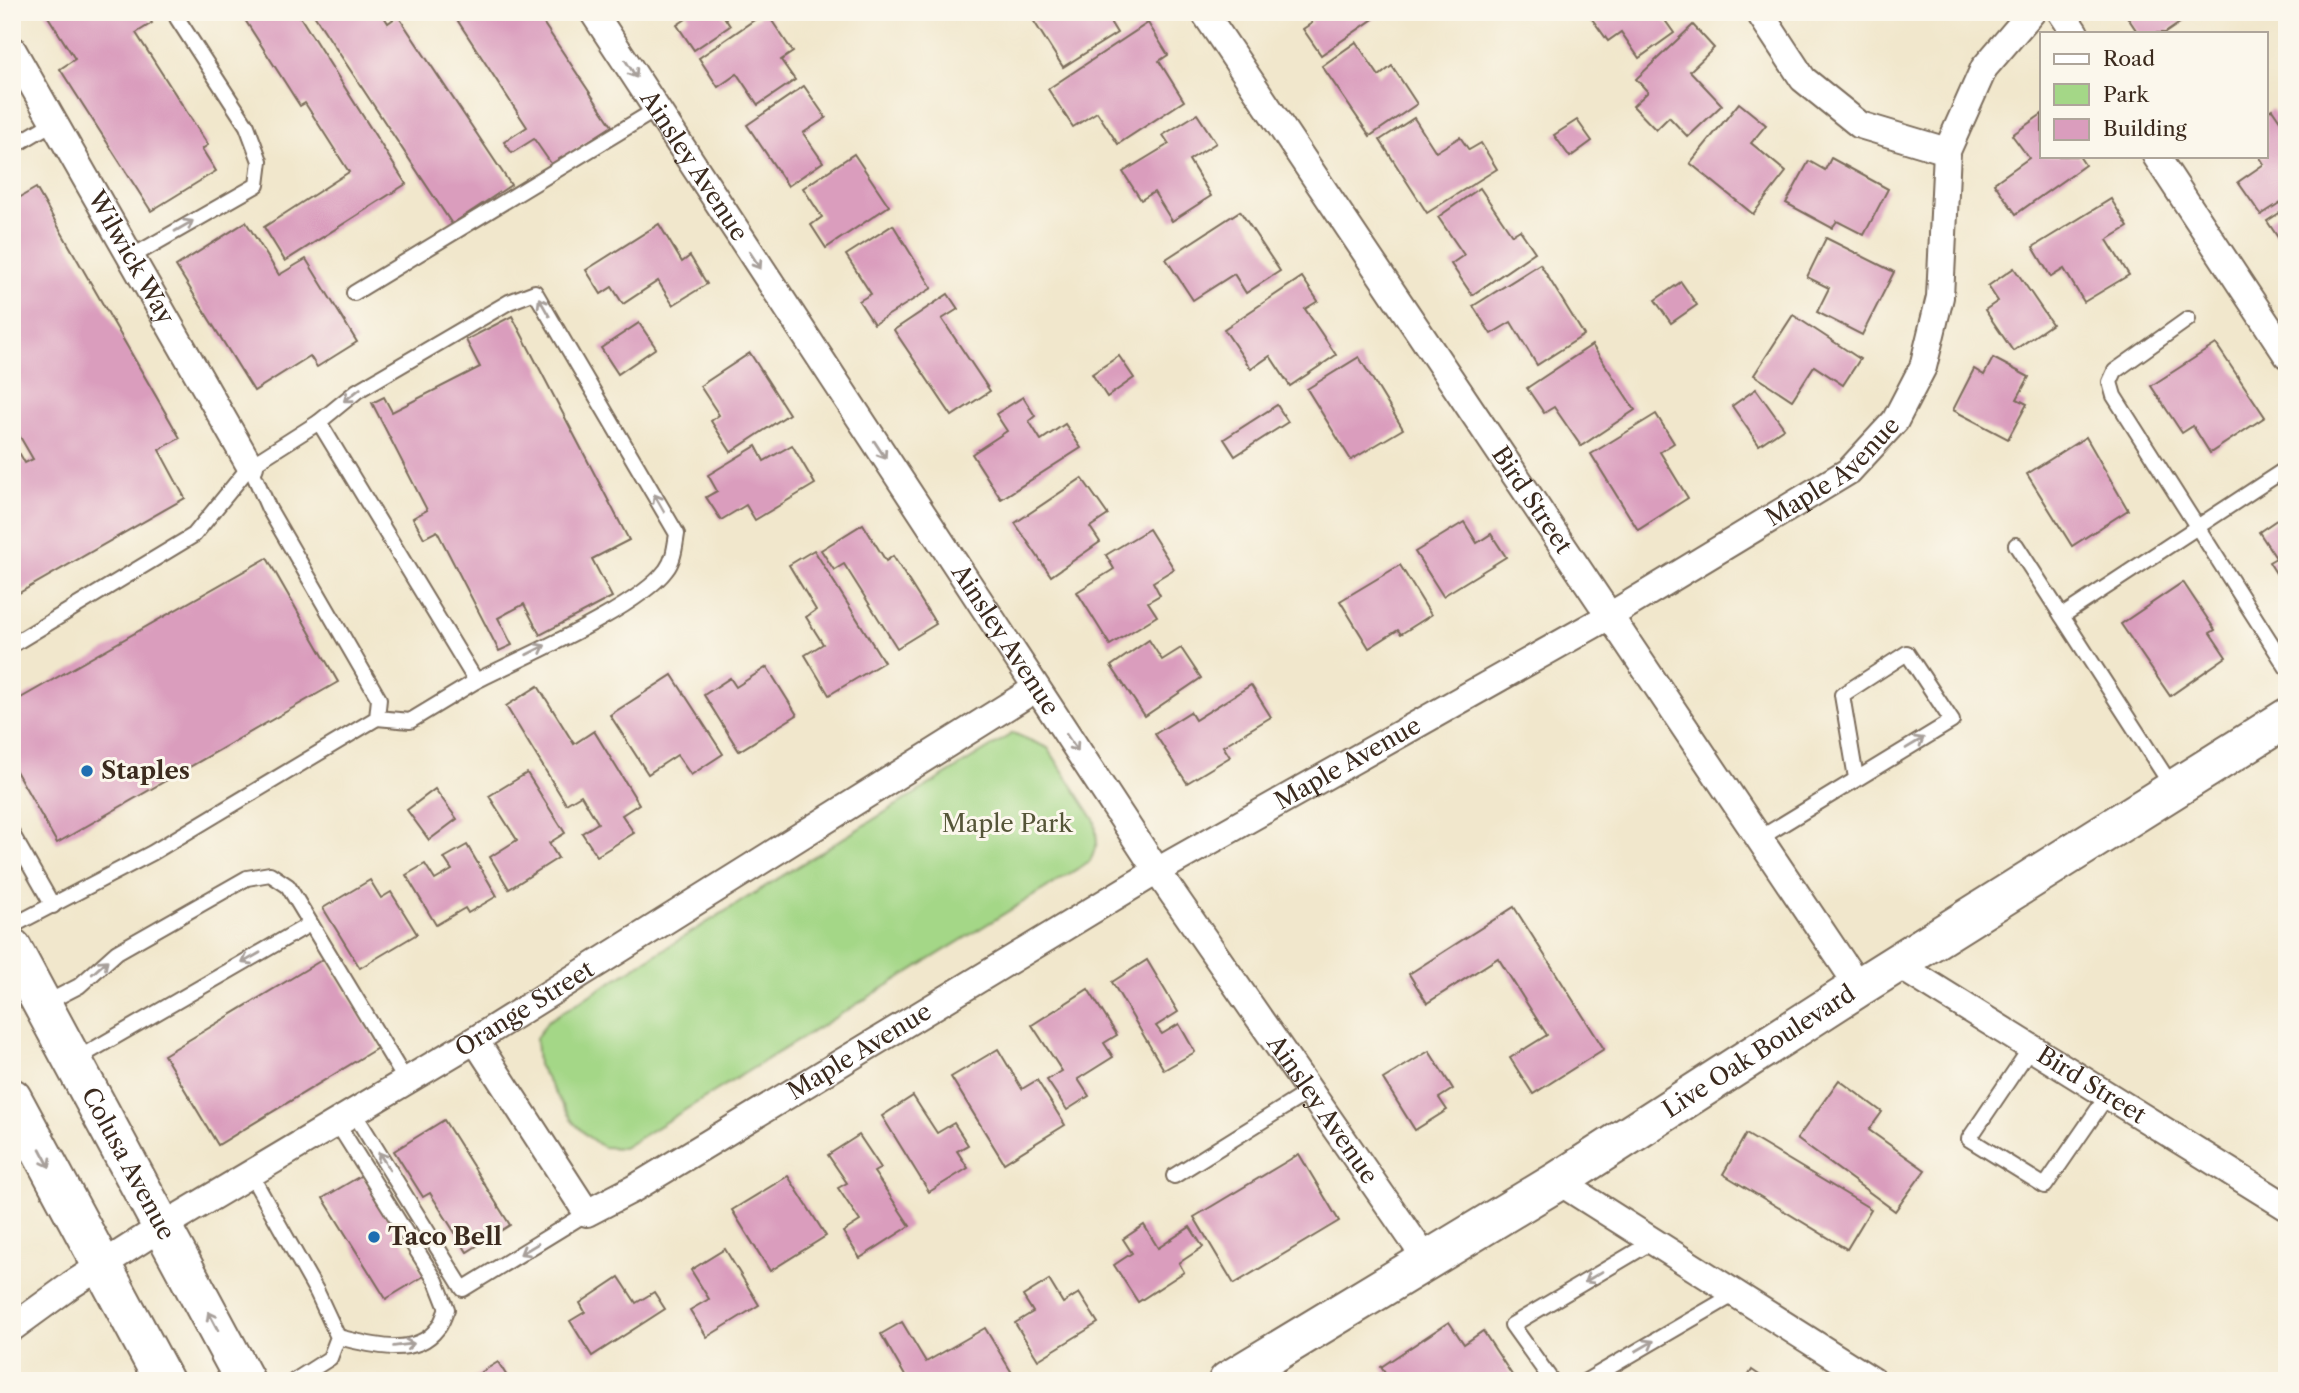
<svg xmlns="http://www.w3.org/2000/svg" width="2299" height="1393" font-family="'Libre Caslon Text',serif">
<rect width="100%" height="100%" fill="#fbf7ec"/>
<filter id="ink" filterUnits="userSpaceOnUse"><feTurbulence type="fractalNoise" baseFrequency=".0143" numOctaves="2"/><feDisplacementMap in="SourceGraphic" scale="14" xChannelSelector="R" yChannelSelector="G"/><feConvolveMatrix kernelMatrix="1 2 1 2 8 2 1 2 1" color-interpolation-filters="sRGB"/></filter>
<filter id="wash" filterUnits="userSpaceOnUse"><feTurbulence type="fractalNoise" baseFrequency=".00686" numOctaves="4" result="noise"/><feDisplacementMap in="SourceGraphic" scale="28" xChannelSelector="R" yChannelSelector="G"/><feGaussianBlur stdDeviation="1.57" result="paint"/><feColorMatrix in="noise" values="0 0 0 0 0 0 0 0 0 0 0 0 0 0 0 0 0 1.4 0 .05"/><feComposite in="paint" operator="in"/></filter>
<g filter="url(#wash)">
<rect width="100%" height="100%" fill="#f1e7cc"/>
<!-- green -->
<path fill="#a4d787" stroke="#708052" stroke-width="2" d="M1013 733 1048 748 1095 821 1097 843 1090 861 623 1148 603 1147 587 1136 573 1122 538 1065 536 1038 548 1021Z"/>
<g id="blocks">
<!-- building -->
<g fill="#da9dbd">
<path d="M45 12H153L147 16 152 23 136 33 208 145 202 149 216 171 151 211 60 69 75 59Z"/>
<path d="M240 12H297L406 184 285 261 264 227 349 172 305 103 300 106Z"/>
<path d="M312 12H381L388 23 398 16 511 185 452 224Z"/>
<path d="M452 12H536L612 126 552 165 534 139 512 153 504 142 527 127Z"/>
<path d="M686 12H721L730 26 694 50 677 25 689 17Z"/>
<path d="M766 12 793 52 781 60 795 80 758 105 737 74 718 87 699 58Z"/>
<path d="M1028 12H1104L1117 33 1063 67Z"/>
<path d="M1305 12H1378L1379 15 1321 55 1303 29 1312 23Z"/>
<path d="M1587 12H1659L1674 33 1639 58 1621 32 1608 41Z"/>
<path d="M2124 12H2196L2165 33H2138Z"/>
<path d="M1148 23 1168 55 1159 61 1184 101 1118 144 1097 112 1073 127 1048 89Z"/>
<path d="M1693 25 1714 48 1690 71 1722 105 1688 137 1669 117 1656 130 1633 106 1648 92 1636 79Z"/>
<path d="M1356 42 1379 76 1392 66 1417 104 1370 136 1322 66Z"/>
<path d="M804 86 826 118 803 133 823 162 788 186 747 125Z"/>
<path d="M1739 103 1766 125 1751 143 1786 172 1753 214 1690 163Z"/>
<path d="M2272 109 2287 131V198L2261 215 2238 182 2264 164 2259 156H2266V113Z"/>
<path d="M1197 114 1216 143 1189 160 1211 196 1172 221 1154 192 1141 200 1123 172 1169 144 1163 135Z"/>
<path d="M2042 114V156H2079L2085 165 2016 214 1994 183 2029 158 2012 135Z"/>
<path d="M1414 118 1436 152 1460 137 1469 150 1481 143 1497 169 1427 213 1380 140Z"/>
<path d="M1577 120 1592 141 1570 157 1554 135Z"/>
<path d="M854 154 889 206 826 248 811 225 822 217 803 188Z"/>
<path d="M1831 158 1888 189 1864 235 1837 221 1832 228 1786 203 1809 161 1825 170Z"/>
<path d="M36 188 180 438 159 450 185 498 12 597V458L20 454 25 463 33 459 12 423V202Z"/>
<path d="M1480 188 1512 235 1520 230 1535 252 1472 295 1451 264 1464 255 1438 217Z"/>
<path d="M2111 199 2128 227 2107 240 2129 275 2084 302 2064 269 2051 277 2033 247Z"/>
<path d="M2287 208V242L2283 245 2267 221Z"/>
<path d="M1240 211 1280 271 1246 293 1234 274 1193 300 1166 259Z"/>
<path d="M246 222 279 275 306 259 357 342 317 367 310 356 254 391 176 266Z"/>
<path d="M659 224 682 262 690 256 707 284 673 305 658 281 623 304 612 287 601 294 586 270Z"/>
<path d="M893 225 932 288 874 324 859 301 871 294 846 255Z"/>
<path d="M1826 238 1894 272 1862 335 1817 312 1829 288 1807 277Z"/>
<path d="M1540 264 1584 335 1537 365 1511 322 1491 334 1473 306Z"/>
<path d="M2014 268 2052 324 2013 351 1985 310 1998 301 1988 286Z"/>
<path d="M1302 277 1318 301 1305 309 1336 355 1290 386 1270 356 1251 369 1224 329Z"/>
<path d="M1681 282 1697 305 1671 323 1655 300Z"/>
<path d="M948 294 958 309 942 319 990 391 952 416 894 330Z"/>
<path d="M1793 315 1860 359 1843 385 1814 366 1792 400 1754 375Z"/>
<path d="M512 316 629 540 592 559 612 597 540 635 524 604 498 618 512 645 499 651 437 531 424 538 413 518 427 510 372 403 384 397 392 412 480 367 466 340Z"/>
<path d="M639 323 656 348 618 374 601 348Z"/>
<path d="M2216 344 2265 417 2210 453 2193 426 2182 433 2151 386Z"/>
<path d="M1592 345 1635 410 1581 446 1554 407 1544 413 1527 388Z"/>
<path d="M750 353 789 414 731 452 711 421 719 415 700 386Z"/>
<path d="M1119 356 1134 378 1107 397 1092 374Z"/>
<path d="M1359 357 1403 429 1351 460 1307 389Z"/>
<path d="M1993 358 2029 377 2017 399 2027 404 2008 439 1953 410 1974 369 1984 375Z"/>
<path d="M1756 389 1784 428 1759 445 1732 406Z"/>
<path d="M1023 397 1035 416 1029 421 1041 440 1065 424 1081 448 1001 499 972 454 1007 431 996 414Z"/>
<path d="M1277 405 1288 422 1235 456 1224 439Z"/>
<path d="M1656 414 1674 443 1660 452 1688 498 1638 530 1591 454Z"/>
<path d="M2086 437 2128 510 2072 546 2027 474Z"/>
<path d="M792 445 815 484 755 520 746 505 721 520 706 497 717 491 708 475 756 446 764 461Z"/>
<path d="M1082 478 1108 515 1090 527 1100 542 1051 576 1015 523Z"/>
<path d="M2287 513V585L2284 586 2269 562 2276 558 2259 532Z"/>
<path d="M1464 522 1477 543 1491 534 1506 557 1443 596 1415 552Z"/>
<path d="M863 524 886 561 893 556 936 624 897 648 844 564 834 570 821 550Z"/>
<path d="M1149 529 1174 569 1153 582 1160 595 1148 602 1157 616 1110 645 1077 592 1114 569 1106 555Z"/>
<path d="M814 550 884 662 829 695 805 655 823 644 806 617 816 610 789 565Z"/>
<path d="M267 558 338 682 57 843 12 764V703Z"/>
<path d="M1400 565 1431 615 1401 634 1398 630 1369 648 1340 601Z"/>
<path d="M2183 582 2215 630 2210 633 2226 657 2170 696 2121 624Z"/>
<path d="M1149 640 1162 660 1181 648 1201 678 1145 716 1111 666Z"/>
<path d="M767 667 797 715 739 751 704 695 730 678 736 687Z"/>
<path d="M672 675 723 754 691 775 677 755 648 774 610 715Z"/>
<path d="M1251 685 1271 717 1223 746 1230 757 1187 783 1155 734 1190 712 1195 720Z"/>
<path d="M538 686 574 744 594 731 639 804 622 815 634 833 597 856 582 833 598 823 581 795 566 804 506 706Z"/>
<path d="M527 773 565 833 549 843 558 858 509 889 490 857 517 840 489 796Z"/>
<path d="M435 789 457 819 429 840 407 810Z"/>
<path d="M467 845 497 896 468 913 465 908 436 925 406 875 425 864 435 880 452 870 444 858Z"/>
<path d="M370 880 381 898 391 892 417 934 360 968 323 908Z"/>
<path d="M1514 907 1604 1049 1533 1094 1510 1058 1547 1035 1498 958 1427 1003 1409 974Z"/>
<path d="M325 958 379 1047 218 1145 164 1055Z"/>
<path d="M1147 960 1178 1012 1156 1026 1162 1034 1179 1024 1195 1052 1164 1070 1112 982Z"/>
<path d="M1088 989 1117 1035 1104 1043 1113 1057 1078 1079 1089 1096 1067 1110 1047 1080 1062 1071 1032 1025Z"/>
<path d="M998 1049 1022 1089 1037 1080 1065 1125 1004 1163 951 1077Z"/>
<path d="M1429 1051 1453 1089 1439 1098 1447 1110 1415 1130 1383 1079Z"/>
<path d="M1839 1080 1882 1112 1869 1130 1925 1170 1895 1211 1797 1139Z"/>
<path d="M913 1096 937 1133 954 1123 968 1145 957 1151 968 1168 929 1192 882 1116Z"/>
<path d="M444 1120 510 1225 467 1252 430 1193 423 1197 394 1151Z"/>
<path d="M1746 1134 1871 1209 1847 1249 1723 1174Z"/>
<path d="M859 1135 881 1168 874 1172 910 1226 860 1258 843 1232 860 1221 838 1188 847 1183 828 1155Z"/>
<path d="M1299 1154 1339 1221 1234 1284 1194 1217Z"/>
<path d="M362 1175 424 1276 386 1299 323 1198Z"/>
<path d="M788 1176 826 1236 770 1271 732 1210Z"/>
<path d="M1144 1225 1158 1248 1190 1227 1203 1247 1179 1263 1184 1272 1138 1302 1114 1265 1132 1253 1123 1239Z"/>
<path d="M725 1249 759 1305 707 1337 690 1310 709 1299 691 1270Z"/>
<path d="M619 1277 636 1303 654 1292 665 1309 592 1356 570 1321 585 1312 580 1303Z"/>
<path d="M1049 1280 1063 1303 1079 1293 1098 1323 1038 1360 1015 1323 1033 1312 1023 1296Z"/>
<path d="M902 1322 926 1362 985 1328 1012 1373 999 1381H908L881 1334Z"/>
<path d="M1449 1322 1464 1344 1483 1331 1516 1381H1390L1381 1367Z"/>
<path d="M498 1362 510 1381H467Z"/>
<path d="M1752 1370 1768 1381H1745Z"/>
</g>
</g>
</g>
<g filter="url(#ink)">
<use href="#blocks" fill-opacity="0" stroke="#7b6c5b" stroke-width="2"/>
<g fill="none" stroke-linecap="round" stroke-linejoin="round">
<defs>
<g id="service">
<path d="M12 147 54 122"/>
<path d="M131 257 257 185 260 161 247 126 177 18"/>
<path d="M354 293 657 109"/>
<path d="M2188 319 2115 371 2110 382 2114 396 2287 668"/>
<path d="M319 422 357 391 509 302 535 292 677 534C675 546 674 560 666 570 637 609 523 657 476 681"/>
<path d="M2016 545 2173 788"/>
<path d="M2062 616 2287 468"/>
<path d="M12 645 194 535 250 466 319 422 476 681 410 721 377 718"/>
<path d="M12 834 53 906"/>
<path d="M1760 838 1952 721 1907 653 1842 695 1856 778"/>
<path d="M12 926 152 853 377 718 379 699 269 509 250 466"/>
<path d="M44 1004 79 986 117 952 247 878 270 874 288 886 406 1081"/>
<path d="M2031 1047 1969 1139 2045 1186 2107 1096"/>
<path d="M75 1060 310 924"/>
<path d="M354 1113 463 1289 587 1213"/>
<path d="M337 1123 436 1281 447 1309C444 1315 442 1324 437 1329 414 1359 368 1344 338 1337"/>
<path d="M251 1175 317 1292 338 1337 330 1358 294 1381"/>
<path d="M1174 1176 1310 1091"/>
<path d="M1552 1381 1512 1325 1652 1242"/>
<path d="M1586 1381 1735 1294"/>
</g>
<g id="minor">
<path id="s1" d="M593 12 1157 871 1426 1259"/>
<path id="s2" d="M1204 12 1859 987"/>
<path d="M1759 12 1803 79 1860 125 1947 151"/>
<path d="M2061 12 2075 33"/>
<path id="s3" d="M12 49 250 466"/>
<path d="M2156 156 2287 355"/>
<path id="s4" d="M1897 964 2287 1207"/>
<path id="s5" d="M475 1040 587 1213 633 1189 1157 871 1611 615 1849 471 1895 421 1923 367 1940 297 1947 151 1984 68 2032 12"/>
<path d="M1558 1181 1873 1381"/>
<path id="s6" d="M12 1328 71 1285 163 1226 475 1040 1035 689"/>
</g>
<g id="secondary">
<path id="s7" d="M1228 1381 1558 1181 1859 987 2287 718"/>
</g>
<g id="trunk">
<path id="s8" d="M12 948 245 1381"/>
<path d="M12 1098 164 1381"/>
</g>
</defs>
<!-- service casing -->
<use href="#service" stroke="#7b6c5b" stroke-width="18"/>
<!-- minor casing -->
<use href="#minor" stroke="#7b6c5b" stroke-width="30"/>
<!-- secondary casing -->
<use href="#secondary" stroke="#7b6c5b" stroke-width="42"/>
<!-- trunk casing -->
<use href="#trunk" stroke="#7b6c5b" stroke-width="42"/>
<!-- service -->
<use href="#service" stroke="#fff" stroke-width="14"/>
<!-- minor -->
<use href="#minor" stroke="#fff" stroke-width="26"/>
<!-- secondary -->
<use href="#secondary" stroke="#fff" stroke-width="38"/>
<!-- trunk -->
<use href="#trunk" stroke="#fff" stroke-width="38"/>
</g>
<!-- one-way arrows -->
<defs><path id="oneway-shaft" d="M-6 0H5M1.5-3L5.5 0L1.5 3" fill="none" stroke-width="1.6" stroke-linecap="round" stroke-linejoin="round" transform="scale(1.75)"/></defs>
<g stroke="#a79f9a">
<use href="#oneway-shaft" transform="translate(631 69) rotate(57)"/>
<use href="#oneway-shaft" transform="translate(184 226) rotate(-30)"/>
<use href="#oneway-shaft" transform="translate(755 260) rotate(57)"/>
<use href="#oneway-shaft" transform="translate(544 307) rotate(-120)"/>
<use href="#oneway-shaft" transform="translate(352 395) rotate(142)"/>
<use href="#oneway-shaft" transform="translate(880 450) rotate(57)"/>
<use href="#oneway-shaft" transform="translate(659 503) rotate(-120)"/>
<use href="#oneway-shaft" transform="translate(536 650) rotate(-27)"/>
<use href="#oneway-shaft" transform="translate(1072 743) rotate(56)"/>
<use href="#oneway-shaft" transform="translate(1915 743) rotate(-31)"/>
<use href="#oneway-shaft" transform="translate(251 958) rotate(150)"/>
<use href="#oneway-shaft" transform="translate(100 967) rotate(-42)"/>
<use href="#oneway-shaft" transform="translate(45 1158) rotate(62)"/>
<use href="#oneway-shaft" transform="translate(384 1161) rotate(-122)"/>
<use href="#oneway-shaft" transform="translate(529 1249) rotate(149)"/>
<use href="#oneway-shaft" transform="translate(1593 1277) rotate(149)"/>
<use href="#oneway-shaft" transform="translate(213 1321) rotate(-118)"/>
<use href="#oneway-shaft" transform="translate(404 1345) rotate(-8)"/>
<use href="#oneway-shaft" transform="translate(1645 1346) rotate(-30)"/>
</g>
</g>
<!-- markers -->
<g fill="#1f6fb2" stroke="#fbf7ec" stroke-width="2.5">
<circle cx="87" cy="771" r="7"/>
<circle cx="374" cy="1237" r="7"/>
</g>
<g text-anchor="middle" stroke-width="6" stroke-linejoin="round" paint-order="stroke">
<!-- street labels -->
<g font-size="24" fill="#3b2a1e" stroke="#fbf7ec">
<text dy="8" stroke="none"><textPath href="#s1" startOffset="184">Ainsley Avenue</textPath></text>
<text dy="8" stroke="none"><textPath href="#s3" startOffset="240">Wilwick Way</textPath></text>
<text dy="8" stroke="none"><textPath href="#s5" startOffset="1657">Maple Avenue</textPath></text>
<text dy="8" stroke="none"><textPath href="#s2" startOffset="588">Bird Street</textPath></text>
<text dy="8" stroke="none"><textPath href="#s1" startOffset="751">Ainsley Avenue</textPath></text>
<text dy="8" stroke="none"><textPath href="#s5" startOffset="1090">Maple Avenue</textPath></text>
<text dy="8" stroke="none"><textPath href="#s6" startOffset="604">Orange Street</textPath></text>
<text dy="8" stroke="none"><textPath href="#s5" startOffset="523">Maple Avenue</textPath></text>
<text dy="8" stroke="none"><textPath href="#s7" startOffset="625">Live Oak Boulevard</textPath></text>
<text dy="8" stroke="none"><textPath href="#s4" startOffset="229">Bird Street</textPath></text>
<text dy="8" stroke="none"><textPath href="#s1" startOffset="1318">Ainsley Avenue</textPath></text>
<text dy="8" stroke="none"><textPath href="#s8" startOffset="245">Colusa Avenue</textPath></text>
</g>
<!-- poi labels -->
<g font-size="24" font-weight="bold" fill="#3b2a1e" stroke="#fbf7ec" text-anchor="start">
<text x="101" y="779">Staples</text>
<text x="388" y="1245">Taco Bell</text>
</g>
<!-- park labels -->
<g font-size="24" fill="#555538" stroke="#fbf7ec">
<text x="1007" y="832">Maple Park</text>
</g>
</g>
<!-- margin -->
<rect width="2299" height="1393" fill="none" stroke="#fbf7ec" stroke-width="42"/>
<!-- legend -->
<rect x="2040" y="32" width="228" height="126" fill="#fbf7ec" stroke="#aea59a" stroke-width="2"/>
<rect x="2054" y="54" width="35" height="10" fill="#ffffff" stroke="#aea59a" stroke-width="2"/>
<text x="2103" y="66" font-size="21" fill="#3b2a1e">Road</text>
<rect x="2054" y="84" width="35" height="21" fill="#a4d787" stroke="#aea59a" stroke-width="2"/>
<text x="2103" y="102" font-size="21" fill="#3b2a1e">Park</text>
<rect x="2054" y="119" width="35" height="21" fill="#da9dbd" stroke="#aea59a" stroke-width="2"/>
<text x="2103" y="136" font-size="21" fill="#3b2a1e">Building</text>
</svg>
